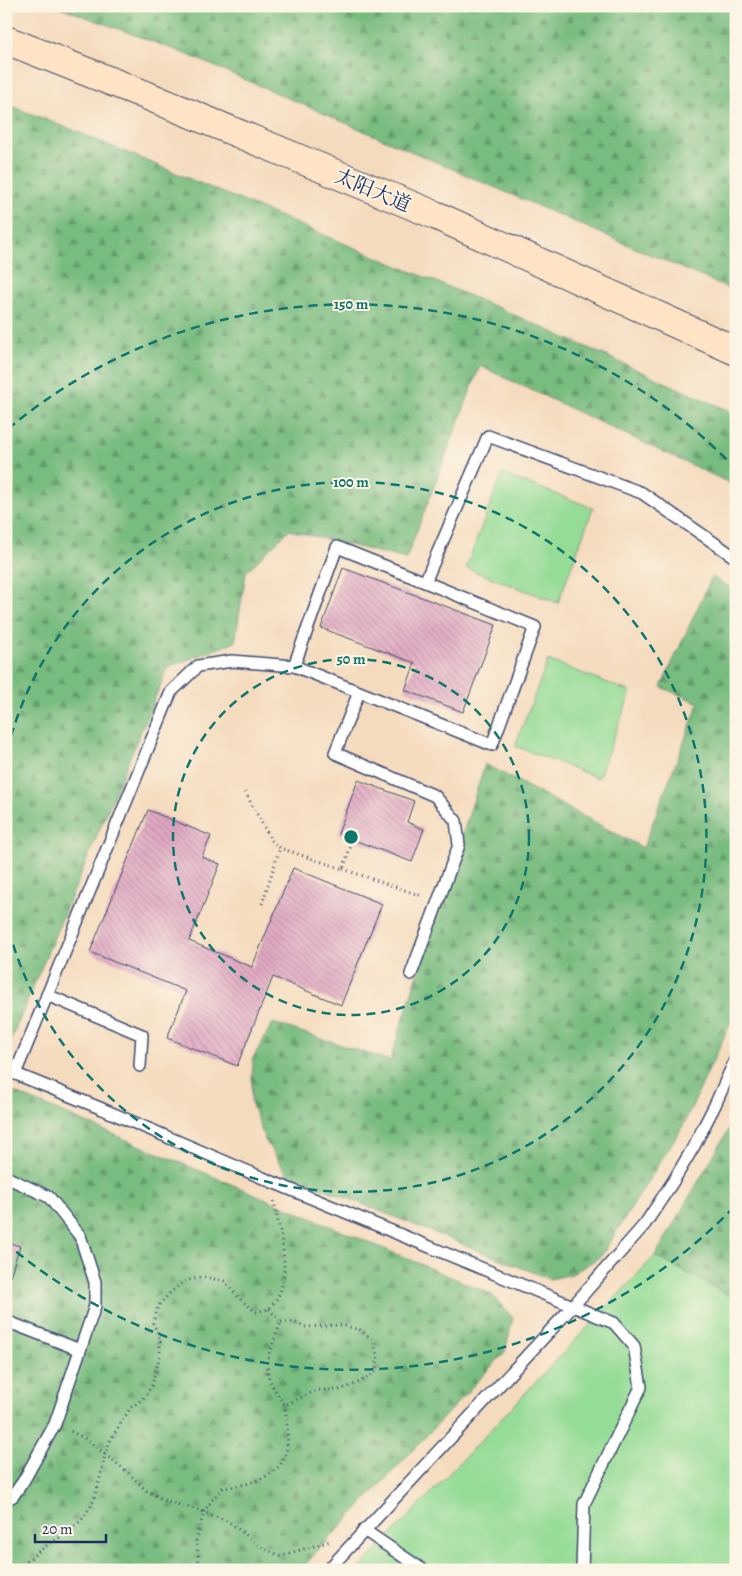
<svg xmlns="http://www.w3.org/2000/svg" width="742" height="1576" font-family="Alegreya,'Noto Serif SC',serif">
<defs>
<pattern id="forest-firs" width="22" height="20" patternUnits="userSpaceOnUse" patternTransform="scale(1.25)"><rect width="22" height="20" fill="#78bc7f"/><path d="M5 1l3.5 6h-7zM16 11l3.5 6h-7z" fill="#62996b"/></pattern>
<pattern id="building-back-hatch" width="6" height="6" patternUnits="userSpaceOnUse" patternTransform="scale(1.25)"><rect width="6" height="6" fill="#e1a8c2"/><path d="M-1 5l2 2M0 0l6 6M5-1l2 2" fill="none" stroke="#b689a1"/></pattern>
</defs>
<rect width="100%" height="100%" fill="#fcf5e5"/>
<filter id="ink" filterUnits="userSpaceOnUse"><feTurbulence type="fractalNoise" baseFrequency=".02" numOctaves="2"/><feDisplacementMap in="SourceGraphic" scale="10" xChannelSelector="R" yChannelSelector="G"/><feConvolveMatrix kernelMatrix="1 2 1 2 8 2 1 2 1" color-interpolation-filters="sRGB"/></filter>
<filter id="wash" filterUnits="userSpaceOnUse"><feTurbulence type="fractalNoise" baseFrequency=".0096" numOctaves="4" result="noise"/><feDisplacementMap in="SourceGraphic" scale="20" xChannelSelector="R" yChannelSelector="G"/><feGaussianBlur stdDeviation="1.12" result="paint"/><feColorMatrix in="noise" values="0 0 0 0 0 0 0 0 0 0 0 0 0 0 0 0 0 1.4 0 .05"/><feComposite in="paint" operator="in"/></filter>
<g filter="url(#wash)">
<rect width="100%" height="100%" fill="#f5dbbe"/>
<!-- grass -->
<g fill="#95dc96" stroke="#58867a">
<path d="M502 474 593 508 558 603 466 568Z"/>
<path d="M548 660 631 692 598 778 515 746Z"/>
<path d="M655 1256 736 1299V1570H358Z"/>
</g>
<!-- forest -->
<g fill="url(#forest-firs)" stroke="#4a766e">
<path d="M57 6H736V276L730 289 186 54Z"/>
<path d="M6 104 68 128 501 309 736 414V486L480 366 406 559 289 530 246 572 235 642 168 667 7 1049Z"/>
<path d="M712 577 736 591V1011L684 1124 601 1256 572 1274 550 1279 287 1174 265 1140 251 1102 253 1058 273 1023 390 1061 485 764 643 848 699 703 661 687Z"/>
<path d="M6 1089 491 1294 513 1318 505 1352 300 1570H6Z"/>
<path d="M736 1117V1299L655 1256Z"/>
</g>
<g id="blocks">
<!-- building -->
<g fill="url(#building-back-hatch)">
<path d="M343 568 496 625 463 712 405 690 415 663 321 628Z"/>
<path d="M358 780 414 801 407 822 424 829 412 862 338 834Z"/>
<path d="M148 810 211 836 202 857 220 864 189 941 252 967 293 868 382 904 341 1005 273 977 237 1066 167 1038 186 991 90 952Z"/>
<path d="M6 1242 20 1246 7 1285H6Z"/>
</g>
</g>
</g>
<g filter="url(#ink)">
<use href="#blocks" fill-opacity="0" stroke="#3c496c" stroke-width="1"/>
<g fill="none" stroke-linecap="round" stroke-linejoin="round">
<defs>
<g id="lane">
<path d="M294 666 492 745 535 627 425 582"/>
<path d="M359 692 335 753 435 796 456 821 459 845 411 974"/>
<path d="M47 995 142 1035 140 1066"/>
<path d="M6 1070 100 1108 270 1181 614 1323 634 1346 641 1387 584 1504 582 1570"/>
<path d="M15 1074 171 692 198 666 232 661 294 666 337 547 425 582 488 436 642 493 736 558"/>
<path d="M6 1177 49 1197 80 1236 95 1282V1306L55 1424 24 1480 13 1496 6 1500"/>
<path d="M6 1321 80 1350"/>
<path d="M364 1530 423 1570"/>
<path d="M328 1570 573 1306 645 1224 674 1180 694 1146 715 1105 736 1058"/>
</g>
<path id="secondary" d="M6 40 143 94 435 215 736 351"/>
</defs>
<!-- lane casing -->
<use href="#lane" stroke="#3c496c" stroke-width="14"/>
<!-- secondary casing -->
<use href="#secondary" stroke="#3c496c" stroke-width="30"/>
<!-- path -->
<g stroke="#3c496c" stroke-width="3" stroke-dasharray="1 4" stroke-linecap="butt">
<path d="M245 792 271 840 280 848 343 869 353 840"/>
<path d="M343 869 422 896"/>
<path d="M262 904 280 848"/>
<path d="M274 1201C279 1227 290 1267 280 1292 278 1298 273 1304 269 1309L256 1312 242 1301 224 1281 203 1277 184 1281 169 1294 158 1306 153 1323 160 1338V1355L152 1385 143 1399 131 1407 111 1439 105 1454 125 1470 147 1491 164 1500 204 1512 229 1522 263 1548 280 1556 331 1541"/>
<path d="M269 1309 281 1322C267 1362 257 1367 285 1405L317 1390H339L356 1384 375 1373 378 1357 373 1340 360 1330 341 1325 305 1327 294 1322H281"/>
<path d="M21 1570C30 1552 58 1541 73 1528 96 1509 99 1482 105 1454L84 1438 70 1431"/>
<path d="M195 1570 199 1561 196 1541 204 1512 212 1500 223 1488C248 1485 282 1478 287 1448 289 1434 286 1419 285 1405"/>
</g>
<!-- lane -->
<use href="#lane" stroke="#fff" stroke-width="11"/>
<!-- secondary -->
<use href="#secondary" stroke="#fee4c5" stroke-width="28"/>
</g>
</g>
<!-- distance rings -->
<g fill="none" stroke="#0f766e" stroke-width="2.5" stroke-dasharray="9 6">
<circle cx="351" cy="837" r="178"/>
<path d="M7 751A355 355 0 1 1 7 923"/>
<path d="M734 1207A533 533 0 0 1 8 1245M8 429A533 533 0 0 1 734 467"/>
</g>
<g text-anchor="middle" stroke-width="4" stroke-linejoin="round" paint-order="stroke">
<!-- street labels -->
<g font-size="20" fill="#1b2f5e" stroke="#fcf5e5">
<text transform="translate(373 190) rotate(23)" y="7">太阳大道</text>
</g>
</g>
<circle cx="351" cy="837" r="8" fill="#0f766e" stroke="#fcf5e5" stroke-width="2.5"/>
<g font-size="15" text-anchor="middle" font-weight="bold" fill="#0f766e" stroke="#fcf5e5" stroke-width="4" stroke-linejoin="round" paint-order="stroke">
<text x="351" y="309">150 m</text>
<text x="351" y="487">100 m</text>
<text x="351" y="664">50 m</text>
</g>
<!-- margin -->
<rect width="742" height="1576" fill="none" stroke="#fcf5e5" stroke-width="25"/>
<!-- scale -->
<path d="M35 1534v8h71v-8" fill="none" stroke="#1b2f5e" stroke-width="2.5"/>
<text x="42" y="1534" font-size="15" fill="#1b2f5e" stroke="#fcf5e5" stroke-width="4" paint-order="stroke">20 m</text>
</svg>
